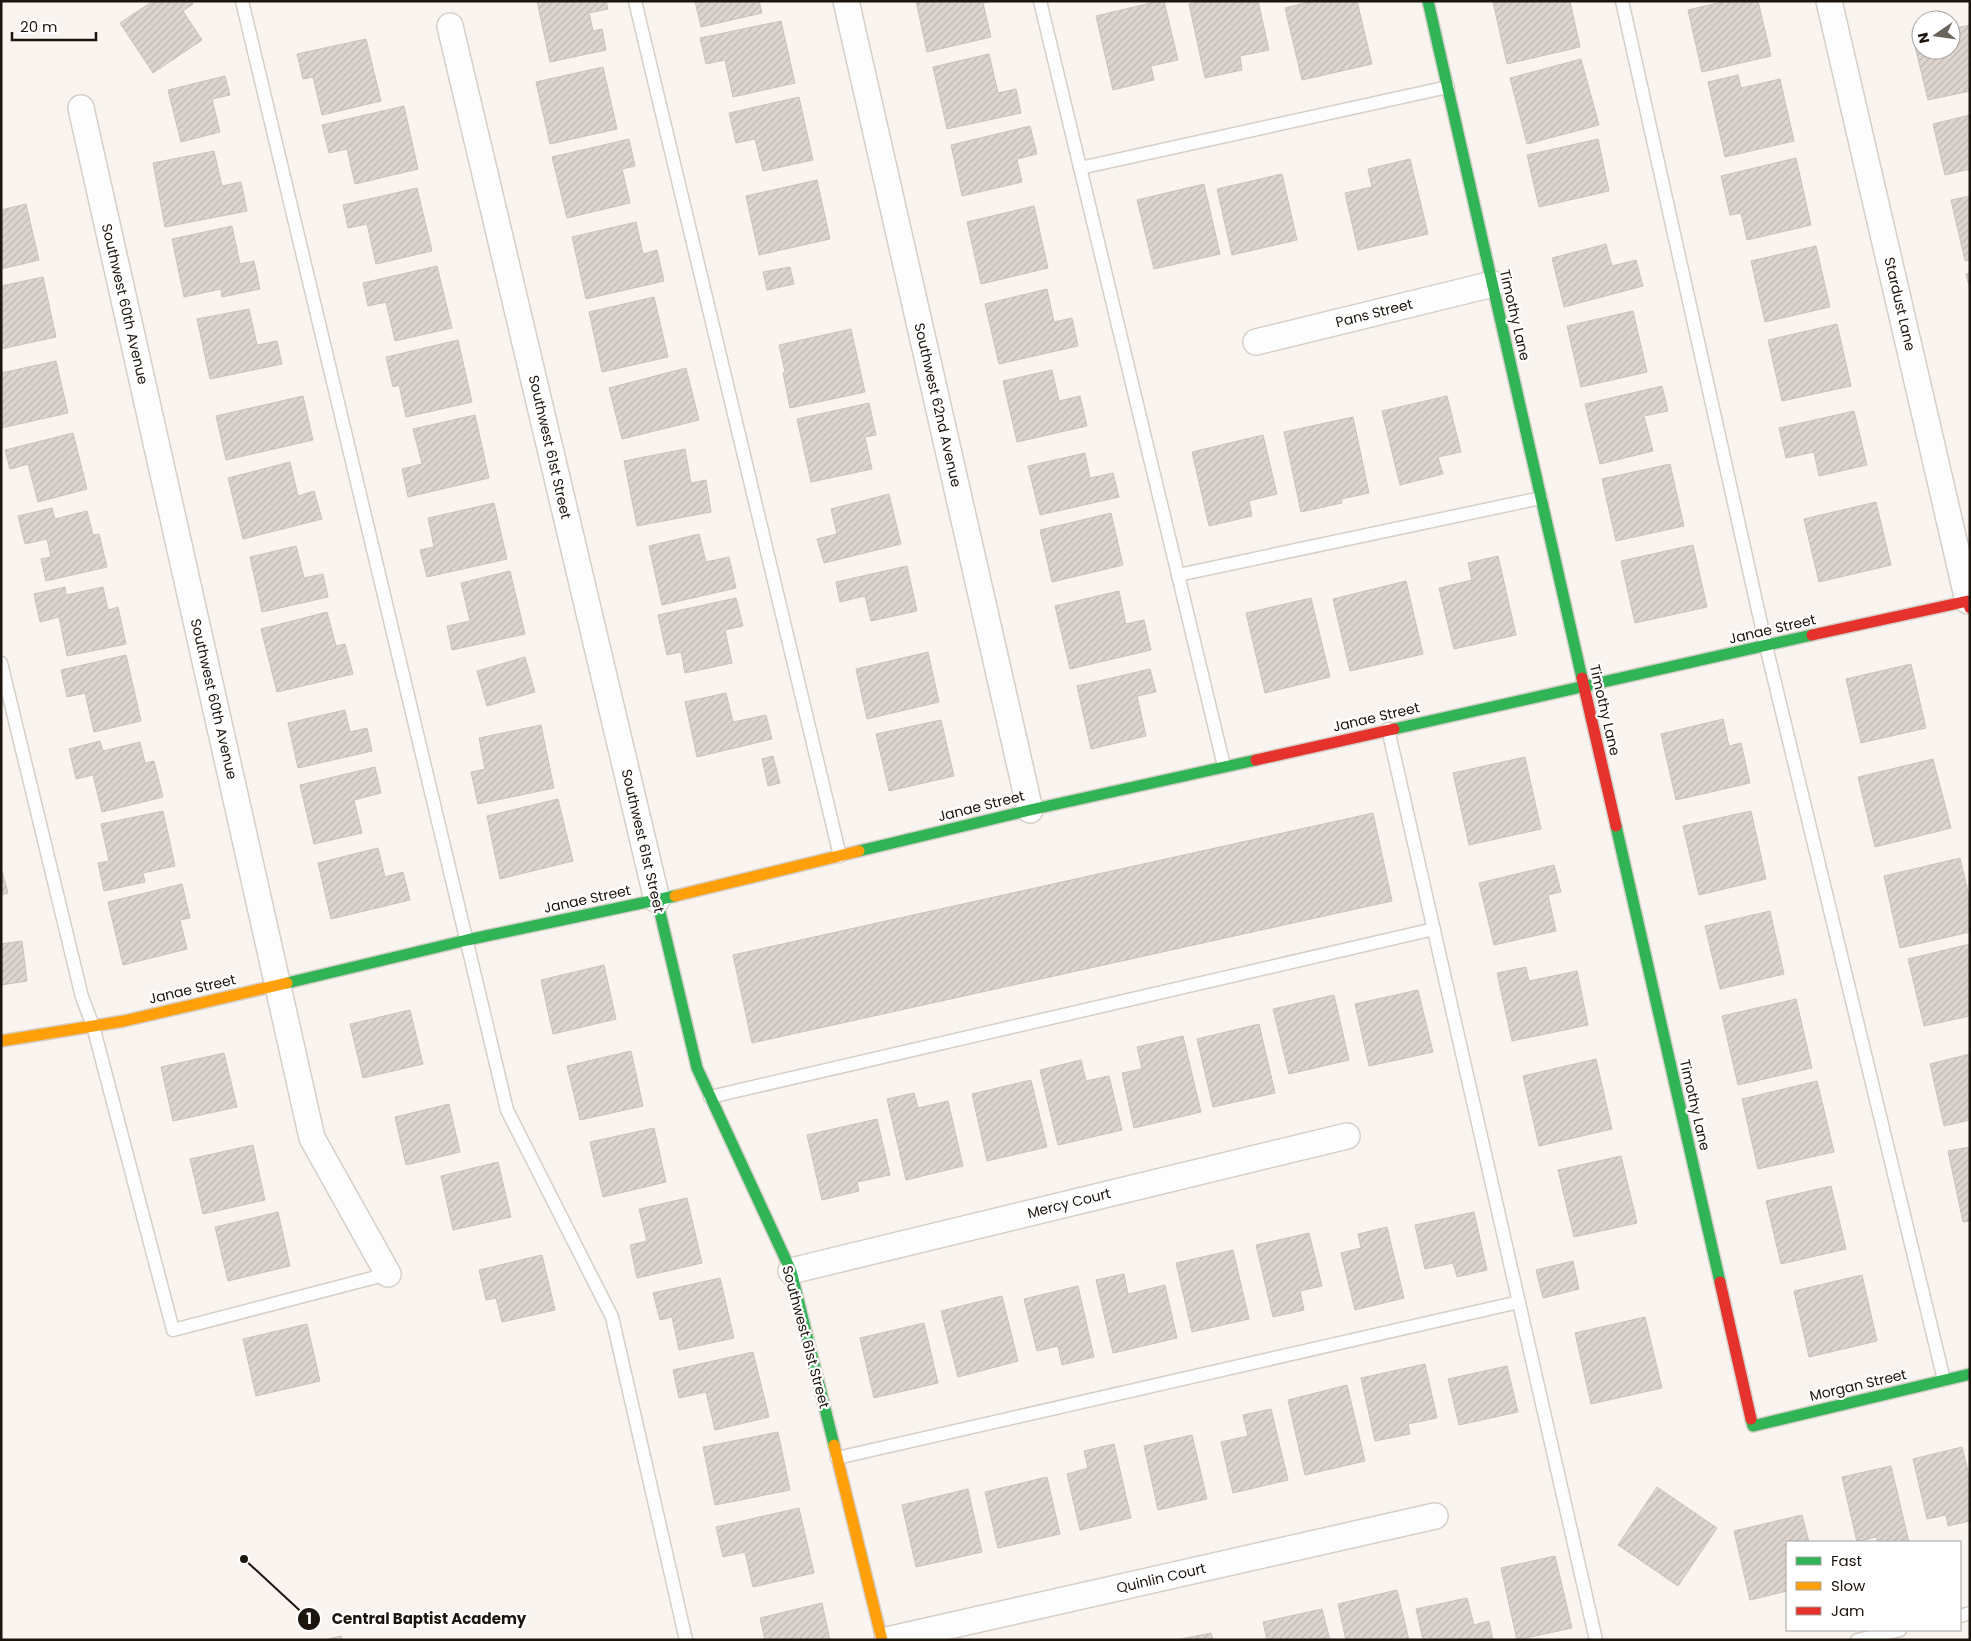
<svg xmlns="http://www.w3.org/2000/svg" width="1971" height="1641" font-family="Poppins,sans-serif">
<defs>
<pattern id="building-hatch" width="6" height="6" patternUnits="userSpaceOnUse" patternTransform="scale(1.25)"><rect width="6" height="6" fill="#ded5cf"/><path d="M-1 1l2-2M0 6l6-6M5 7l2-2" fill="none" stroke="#beb6b1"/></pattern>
</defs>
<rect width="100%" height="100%" fill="#f9f4ef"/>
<!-- building -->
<g fill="url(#building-hatch)" stroke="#cac2be">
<path d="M153 1H192L193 4 183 11 202 40 153 73 120 23Z"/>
<path d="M537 1H606L608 9 589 13 593 31 602 29 606 50 550 62Z"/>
<path d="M695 1H759L762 13 701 27Z"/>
<path d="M916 1H992L983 3 991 37 927 52Z"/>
<path d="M1159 1H1164L1178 60 1151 66 1154 80 1113 90 1096 16Z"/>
<path d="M1203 1H1258L1269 50 1240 56 1242 70 1205 78 1189 4Z"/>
<path d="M1313 1H1357L1372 64 1302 80 1285 8Z"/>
<path d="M1570 1 1580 47 1507 64 1493 2Z"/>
<path d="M1726 1H1758L1771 56 1702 72 1688 10Z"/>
<path d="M781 21 795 83 733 97 725 60 706 64 700 38Z"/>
<path d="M1970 25V91L1928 100 1913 38 1921 36V50H1951V29Z"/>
<path d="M366 39 381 101 322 115 313 77 303 79 297 54Z"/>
<path d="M989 54 998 93 1016 89 1021 113 947 129 933 67Z"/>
<path d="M1581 59 1599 125 1527 144 1510 78Z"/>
<path d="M603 67 617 129 550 144 536 82Z"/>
<path d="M1738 75 1741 88 1780 79 1794 141 1725 157 1708 82Z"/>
<path d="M225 76 230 95 212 99 220 132 181 142 168 90Z"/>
<path d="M799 97 813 160 763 171 755 139 736 143 729 113Z"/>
<path d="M404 106 418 169 355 184 347 149 329 153 322 125Z"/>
<path d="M1970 115V169L1945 175 1933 124Z"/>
<path d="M1030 126 1037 154 1017 159 1022 182 962 196 951 145Z"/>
<path d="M629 139 635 166 622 169 630 203 567 218 552 157Z"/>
<path d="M1598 139 1609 191 1539 207 1527 155Z"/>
<path d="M214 151 222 186 241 182 247 211 165 227 153 163Z"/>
<path d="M1796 158 1811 225 1747 240 1741 213 1730 215 1721 176Z"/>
<path d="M1410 159 1428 234 1358 250 1345 193 1372 187 1368 169Z"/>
<path d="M1282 174 1297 240 1232 255 1217 189Z"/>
<path d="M817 180 830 239 759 255 746 196Z"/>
<path d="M1204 184 1220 254 1154 269 1137 200Z"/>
<path d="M417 188 432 251 376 264 367 224 348 228 343 205Z"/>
<path d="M1970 196V260L1965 261 1951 200Z"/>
<path d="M26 204 39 260 1 269V210Z"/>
<path d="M1034 206 1048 268 981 284 967 222Z"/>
<path d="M636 222 643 254 657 250 664 281 586 299 572 237Z"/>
<path d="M232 226 240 264 254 261 260 289 222 297 221 289 184 297 172 239Z"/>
<path d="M1606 244 1612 266 1636 260 1643 286 1564 307 1552 258Z"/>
<path d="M1816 246 1830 307 1765 322 1751 261Z"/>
<path d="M437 266 452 328 395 341 386 302 368 306 363 283Z"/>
<path d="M790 267 794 284 767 290 763 272Z"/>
<path d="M1970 273V290L1966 274Z"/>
<path d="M43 277 56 337 1 349V286Z"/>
<path d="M1047 289 1054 322 1072 318 1078 346 999 364 985 304Z"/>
<path d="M654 297 668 357 602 372 589 312Z"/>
<path d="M249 309 257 345 277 341 282 364 210 379 197 319Z"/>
<path d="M1633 311 1647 372 1581 387 1567 326Z"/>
<path d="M1837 324 1851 386 1782 401 1768 340Z"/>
<path d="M851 329 865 392 790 408 783 373 785 372 779 345Z"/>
<path d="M458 340 472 402 406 417 399 385 393 387 386 357Z"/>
<path d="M56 361 68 413 1 428V373Z"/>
<path d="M686 368 699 420 622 439 609 388Z"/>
<path d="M1052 370 1059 401 1080 396 1087 426 1017 442 1003 381Z"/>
<path d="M1662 386 1668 411 1644 416 1653 451 1600 464 1585 404Z"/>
<path d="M303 396 313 440 226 460 216 416Z"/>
<path d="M1447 396 1461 452 1438 457 1443 474 1400 485 1382 411Z"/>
<path d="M869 403 876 435 865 437 872 469 811 482 797 419Z"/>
<path d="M1854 411 1867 465 1819 476 1814 452 1786 458 1779 428Z"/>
<path d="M475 415 489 478 408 497 402 469 422 464 413 429Z"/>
<path d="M1353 417 1369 493 1341 499 1342 503 1301 512 1284 432Z"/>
<path d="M73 433 87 489 38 502 28 464 10 469 5 450Z"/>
<path d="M1263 435 1277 494 1249 501 1252 516 1209 526 1192 452Z"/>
<path d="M685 449 691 483 706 480 711 512 637 526 624 461Z"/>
<path d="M1085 453 1090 478 1113 473 1119 497 1040 515 1028 466Z"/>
<path d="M290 462 298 496 314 491 322 519 243 539 228 478Z"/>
<path d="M1670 464 1684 526 1616 541 1602 479Z"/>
<path d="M889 494 901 544 824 563 817 539 837 534 831 509Z"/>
<path d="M1876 502 1891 565 1819 582 1804 519Z"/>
<path d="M494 503 507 559 427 577 420 550 434 547 428 518Z"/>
<path d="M52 508 55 519 87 511 93 535 99 534 107 567 46 581 41 559 51 557 47 539 25 544 18 516Z"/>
<path d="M1111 513 1123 565 1052 582 1040 530Z"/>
<path d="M699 534 706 562 729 557 736 588 662 605 649 546Z"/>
<path d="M1693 545 1707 607 1635 623 1621 561Z"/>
<path d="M296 546 304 578 323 574 328 597 262 612 250 557Z"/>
<path d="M1498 556 1516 635 1454 649 1439 588 1472 580 1468 563Z"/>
<path d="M907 566 917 611 871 621 865 596 840 602 836 582Z"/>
<path d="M510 571 525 634 452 650 447 626 470 621 461 583Z"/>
<path d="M1406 581 1423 654 1350 671 1333 599Z"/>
<path d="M65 587 66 595 103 587 108 610 118 607 126 644 67 656 59 617 40 622 34 594Z"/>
<path d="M1119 591 1126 624 1144 620 1151 650 1070 669 1055 606Z"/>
<path d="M736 598 743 626 725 630 732 663 685 673 681 652 667 655 658 615Z"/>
<path d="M1311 598 1330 677 1265 693 1246 613Z"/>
<path d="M327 612 336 646 345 644 353 674 277 692 261 629Z"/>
<path d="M928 652 939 702 867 719 856 669Z"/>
<path d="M126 655 141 721 94 732 85 693 67 697 61 670Z"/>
<path d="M525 657 535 692 487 706 477 671Z"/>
<path d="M1911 664 1926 728 1861 743 1846 679Z"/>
<path d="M1150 669 1156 692 1137 696 1146 736 1091 749 1077 686Z"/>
<path d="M726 693 733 722 766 715 772 739 697 757 685 702Z"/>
<path d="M345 710 350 732 367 728 372 751 298 768 288 723Z"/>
<path d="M1723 719 1729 746 1741 743 1750 783 1676 800 1661 734Z"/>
<path d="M941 720 954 776 889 791 876 734Z"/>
<path d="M541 725 554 788 478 804 471 772 485 769 479 738Z"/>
<path d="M100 741 103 751 140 742 145 763 154 761 163 797 102 812 93 775 76 779 69 749Z"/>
<path d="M773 756 780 783 768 786 762 759Z"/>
<path d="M1525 757 1541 829 1469 845 1453 773Z"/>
<path d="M1933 759 1951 828 1875 847 1858 777Z"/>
<path d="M375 767 381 793 354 800 362 833 314 844 300 785Z"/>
<path d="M558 799 573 861 500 879 487 816Z"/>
<path d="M163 811 175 866 143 873 145 882 104 891 98 863 109 861 101 824Z"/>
<path d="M1751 811 1766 879 1699 895 1683 826Z"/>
<path d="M1373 813 1392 901 752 1043 733 955Z"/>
<path d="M378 848 385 877 403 872 410 900 331 919 318 863Z"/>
<path d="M1960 858 1970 900V932L1900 948 1884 876Z"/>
<path d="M1554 865 1561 892 1548 895 1556 931 1494 945 1479 883Z"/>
<path d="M1 867 8 893 1 895Z"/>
<path d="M182 884 190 918 180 920 187 949 123 965 108 902Z"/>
<path d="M1770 911 1784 974 1720 989 1705 926Z"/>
<path d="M22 941 27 981 1 985V944Z"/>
<path d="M1970 944V1016L1924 1026 1908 959Z"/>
<path d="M604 965 616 1019 553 1034 541 980Z"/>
<path d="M1526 967 1529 981 1577 971 1588 1025 1512 1041 1497 973Z"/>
<path d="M1418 990 1433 1052 1369 1066 1355 1004Z"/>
<path d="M1334 995 1349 1060 1289 1074 1273 1009Z"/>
<path d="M1796 999 1812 1068 1738 1085 1722 1016Z"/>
<path d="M410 1010 423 1064 363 1078 350 1024Z"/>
<path d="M1259 1024 1275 1093 1213 1107 1197 1039Z"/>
<path d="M1183 1036 1201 1112 1134 1128 1122 1073 1142 1069 1137 1047Z"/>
<path d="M631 1051 643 1106 580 1120 567 1066Z"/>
<path d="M224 1053 237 1107 173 1121 161 1067Z"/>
<path d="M1970 1054V1120L1944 1126 1930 1064Z"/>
<path d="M1596 1059 1612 1129 1539 1146 1523 1076Z"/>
<path d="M1081 1060 1086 1081 1109 1076 1122 1130 1058 1145 1040 1070Z"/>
<path d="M1031 1080 1047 1147 987 1161 972 1094Z"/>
<path d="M1817 1081 1834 1152 1758 1169 1742 1099Z"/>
<path d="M914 1093 918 1108 948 1101 963 1166 906 1180 887 1099Z"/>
<path d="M449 1104 460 1152 406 1165 395 1117Z"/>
<path d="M877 1119 890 1175 857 1182 859 1191 822 1200 807 1135Z"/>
<path d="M654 1128 666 1182 603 1197 590 1142Z"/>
<path d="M253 1145 265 1200 203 1214 190 1159Z"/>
<path d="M1970 1147V1221L1963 1222 1948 1151Z"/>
<path d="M1621 1156 1637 1223 1574 1237 1558 1170Z"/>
<path d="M498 1162 511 1217 453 1230 441 1176Z"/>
<path d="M1831 1186 1846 1249 1781 1264 1766 1201Z"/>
<path d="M687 1198 702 1263 637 1278 630 1245 647 1241 639 1209Z"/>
<path d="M278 1212 290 1266 228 1281 215 1227Z"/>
<path d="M1474 1212 1487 1270 1457 1277 1453 1263 1425 1269 1415 1225Z"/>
<path d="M1387 1227 1404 1298 1355 1310 1341 1253 1361 1248 1358 1234Z"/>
<path d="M1309 1233 1322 1286 1300 1291 1304 1310 1273 1317 1256 1245Z"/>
<path d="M1233 1250 1249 1319 1192 1332 1176 1263Z"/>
<path d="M542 1255 555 1310 502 1322 496 1298 486 1300 479 1270Z"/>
<path d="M1573 1261 1579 1289 1543 1298 1536 1270Z"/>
<path d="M1124 1274 1128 1294 1165 1285 1177 1338 1113 1353 1096 1280Z"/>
<path d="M1862 1275 1877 1341 1809 1357 1794 1291Z"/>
<path d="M720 1278 734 1338 679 1350 672 1317 660 1320 653 1293Z"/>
<path d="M1078 1286 1094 1357 1062 1365 1058 1346 1037 1351 1024 1299Z"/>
<path d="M1002 1296 1018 1361 958 1377 941 1311Z"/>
<path d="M1645 1317 1662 1388 1591 1404 1575 1333Z"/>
<path d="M924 1323 938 1383 874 1398 860 1338Z"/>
<path d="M307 1324 320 1381 256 1396 243 1339Z"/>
<path d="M753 1352 769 1417 715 1430 706 1392 679 1398 673 1370Z"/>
<path d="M1425 1364 1437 1418 1408 1424 1410 1434 1375 1441 1361 1378Z"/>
<path d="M1507 1366 1518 1412 1459 1425 1448 1379Z"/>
<path d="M1347 1385 1365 1461 1305 1475 1288 1400Z"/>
<path d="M1271 1409 1288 1480 1233 1493 1221 1442 1248 1436 1243 1415Z"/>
<path d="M778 1432 790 1490 715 1505 703 1447Z"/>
<path d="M1192 1435 1207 1499 1158 1510 1144 1446Z"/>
<path d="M1114 1444 1131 1518 1080 1530 1067 1474 1088 1468 1084 1451Z"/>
<path d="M1962 1447 1970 1479V1521L1948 1526 1946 1515 1927 1519 1913 1459Z"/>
<path d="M1891 1466 1909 1542H1878L1876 1537 1857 1542 1842 1477Z"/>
<path d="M1047 1477 1060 1534 998 1548 985 1492Z"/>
<path d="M1657 1487 1717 1528 1678 1586 1618 1545Z"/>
<path d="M968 1489 982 1552 916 1567 902 1505Z"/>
<path d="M799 1508 814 1573 753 1587 745 1552 723 1557 716 1527Z"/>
<path d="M1802 1515 1809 1542H1787V1591L1750 1600 1734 1531Z"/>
<path d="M1555 1556 1572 1628 1517 1640 1501 1568Z"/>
<path d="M1397 1590 1409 1640H1346L1338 1604Z"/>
<path d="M1467 1598 1474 1625 1489 1621 1493 1640H1423L1416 1609Z"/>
<path d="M822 1603 830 1640H765L760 1618Z"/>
<path d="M1322 1609 1330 1640H1267L1263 1622Z"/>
<path d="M1211 1633 1213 1640H1181V1639Z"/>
<path d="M341 1636 342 1640H325Z"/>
</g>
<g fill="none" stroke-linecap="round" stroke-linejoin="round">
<defs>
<g id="lane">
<path d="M242 1 507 1110 612 1317 686 1640"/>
<path d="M635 1 840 856"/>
<path d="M1040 1 1224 766"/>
<path d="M1622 1 1766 646 1944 1380"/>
<path d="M1080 168 1448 87"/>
<path d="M1178 575 1541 498"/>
<path d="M1 663 82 997 93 1026 173 1330 388 1274"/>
<path d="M1388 729 1596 1640"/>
<path d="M710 1097 1434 929"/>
<path d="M837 1458 1519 1302"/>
<path d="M1960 1616 1970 1613"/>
<path d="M1857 1640 1900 1630"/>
</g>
<g id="street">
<path d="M846 1 1030 810"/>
<path d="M1829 1 1968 601"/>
<path d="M450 26 657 900"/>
<path d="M81 108 312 1138 388 1274"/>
<path d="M1256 342 1493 284"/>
<path d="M791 1271 1347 1136"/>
<path d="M887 1640 1435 1516"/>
</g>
<g id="fast">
<path d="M1428 1 1582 678"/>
<path d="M1394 729 1812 635"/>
<path d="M1616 826 1720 1282"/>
<path d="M859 851 1030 810 1256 760"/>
<path d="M657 900 697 1068 791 1271 834 1445"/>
<path d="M287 983 467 940 675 896"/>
<path d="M1751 1419 1753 1426 1970 1374"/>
</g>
<g id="slow">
<path d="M675 896 859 851"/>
<path d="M1 1041 124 1021 287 983"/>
<path d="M834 1445 882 1640"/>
</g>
<g id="jam">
<path d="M1812 635 1968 601 1970 608"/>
<path d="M1582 678 1616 826"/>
<path d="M1256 760 1394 729"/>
<path d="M1720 1282 1751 1419"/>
</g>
</defs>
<!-- lane casing -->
<use href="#lane" stroke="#d5cfc8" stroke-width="15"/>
<!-- street casing -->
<use href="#street" stroke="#d5cfc8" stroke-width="28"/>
<!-- fast casing -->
<use href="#fast" stroke="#d5cfc8" stroke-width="14"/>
<!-- slow casing -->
<use href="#slow" stroke="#d5cfc8" stroke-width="14"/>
<!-- jam casing -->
<use href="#jam" stroke="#d5cfc8" stroke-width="14"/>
<!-- lane -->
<use href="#lane" stroke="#fefdfd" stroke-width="12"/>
<!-- street -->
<use href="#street" stroke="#fefdfd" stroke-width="25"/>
<!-- fast -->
<use href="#fast" stroke="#30b455" stroke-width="11"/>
<!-- slow -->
<use href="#slow" stroke="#ff9f0a" stroke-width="11"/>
<!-- jam -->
<use href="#jam" stroke="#e5322d" stroke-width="11"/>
</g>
<g text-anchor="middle" stroke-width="4.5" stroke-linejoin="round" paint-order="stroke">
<!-- street labels -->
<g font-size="14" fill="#1c150d" stroke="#fff">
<text transform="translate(125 304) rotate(77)" y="5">Southwest 60th Avenue</text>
<text transform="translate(1900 304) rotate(77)" y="5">Stardust Lane</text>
<text transform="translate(1374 313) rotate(-14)" y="5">Pans Street</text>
<text transform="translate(1515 315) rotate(77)" y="5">Timothy Lane</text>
<text transform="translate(938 405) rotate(77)" y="5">Southwest 62nd Avenue</text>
<text transform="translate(550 447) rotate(77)" y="5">Southwest 61st Street</text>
<text transform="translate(1772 629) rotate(-13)" y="5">Janae Street</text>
<text transform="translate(214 699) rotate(77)" y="5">Southwest 60th Avenue</text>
<text transform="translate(1605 710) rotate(77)" y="5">Timothy Lane</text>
<text transform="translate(1376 717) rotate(-13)" y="5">Janae Street</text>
<text transform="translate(981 806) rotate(-14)" y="5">Janae Street</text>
<text transform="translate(643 841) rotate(77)" y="5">Southwest 61st Street</text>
<text transform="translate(587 899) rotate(-12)" y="5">Janae Street</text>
<text transform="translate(192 989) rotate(-13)" y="5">Janae Street</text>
<text transform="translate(1695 1105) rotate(77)" y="5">Timothy Lane</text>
<text transform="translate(1069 1203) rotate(-14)" y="5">Mercy Court</text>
<text transform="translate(806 1337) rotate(75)" y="5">Southwest 61st Street</text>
<text transform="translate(1858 1385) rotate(-13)" y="5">Morgan Street</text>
<text transform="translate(1161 1578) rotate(-13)" y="5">Quinlin Court</text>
</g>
</g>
<!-- callouts -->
<path fill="none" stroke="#1c150d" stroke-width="2" d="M244 1559L309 1619"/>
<g fill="#1c150d" stroke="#fff" stroke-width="2">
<circle cx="244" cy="1559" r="5"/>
<circle cx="309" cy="1619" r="12"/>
</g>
<g font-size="15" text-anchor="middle" font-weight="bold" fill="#fff">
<text x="309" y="1624">1</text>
</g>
<g font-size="15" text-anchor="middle" font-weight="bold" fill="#1c150d" stroke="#fff" stroke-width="4.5" stroke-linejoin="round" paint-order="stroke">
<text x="429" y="1624">Central Baptist Academy</text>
</g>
<!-- border -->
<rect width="1971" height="1641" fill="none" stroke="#1c150d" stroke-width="5"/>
<!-- legend -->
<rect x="1786" y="1541" width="175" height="90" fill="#ffffff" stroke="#a4a19e"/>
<rect x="1796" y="1557" width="25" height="8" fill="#30b455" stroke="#a4a19e"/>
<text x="1831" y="1566" font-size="15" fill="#1c150d">Fast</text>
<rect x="1796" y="1582" width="25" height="8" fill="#ff9f0a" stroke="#a4a19e"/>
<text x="1831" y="1591" font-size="15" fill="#1c150d">Slow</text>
<rect x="1796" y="1607" width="25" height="8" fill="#e5322d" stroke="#a4a19e"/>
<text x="1831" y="1616" font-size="15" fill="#1c150d">Jam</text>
<!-- north arrow -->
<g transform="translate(1936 35) rotate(257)"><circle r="24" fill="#ffffff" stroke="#a4a19e"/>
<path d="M0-4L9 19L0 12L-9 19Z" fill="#69635c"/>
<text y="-8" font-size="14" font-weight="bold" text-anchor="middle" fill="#1c150d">N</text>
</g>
<!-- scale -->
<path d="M12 32v8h84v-8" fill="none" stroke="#1c150d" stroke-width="2.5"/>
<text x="20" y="32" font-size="15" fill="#1c150d" stroke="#ffffff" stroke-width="4" paint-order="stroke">20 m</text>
</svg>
